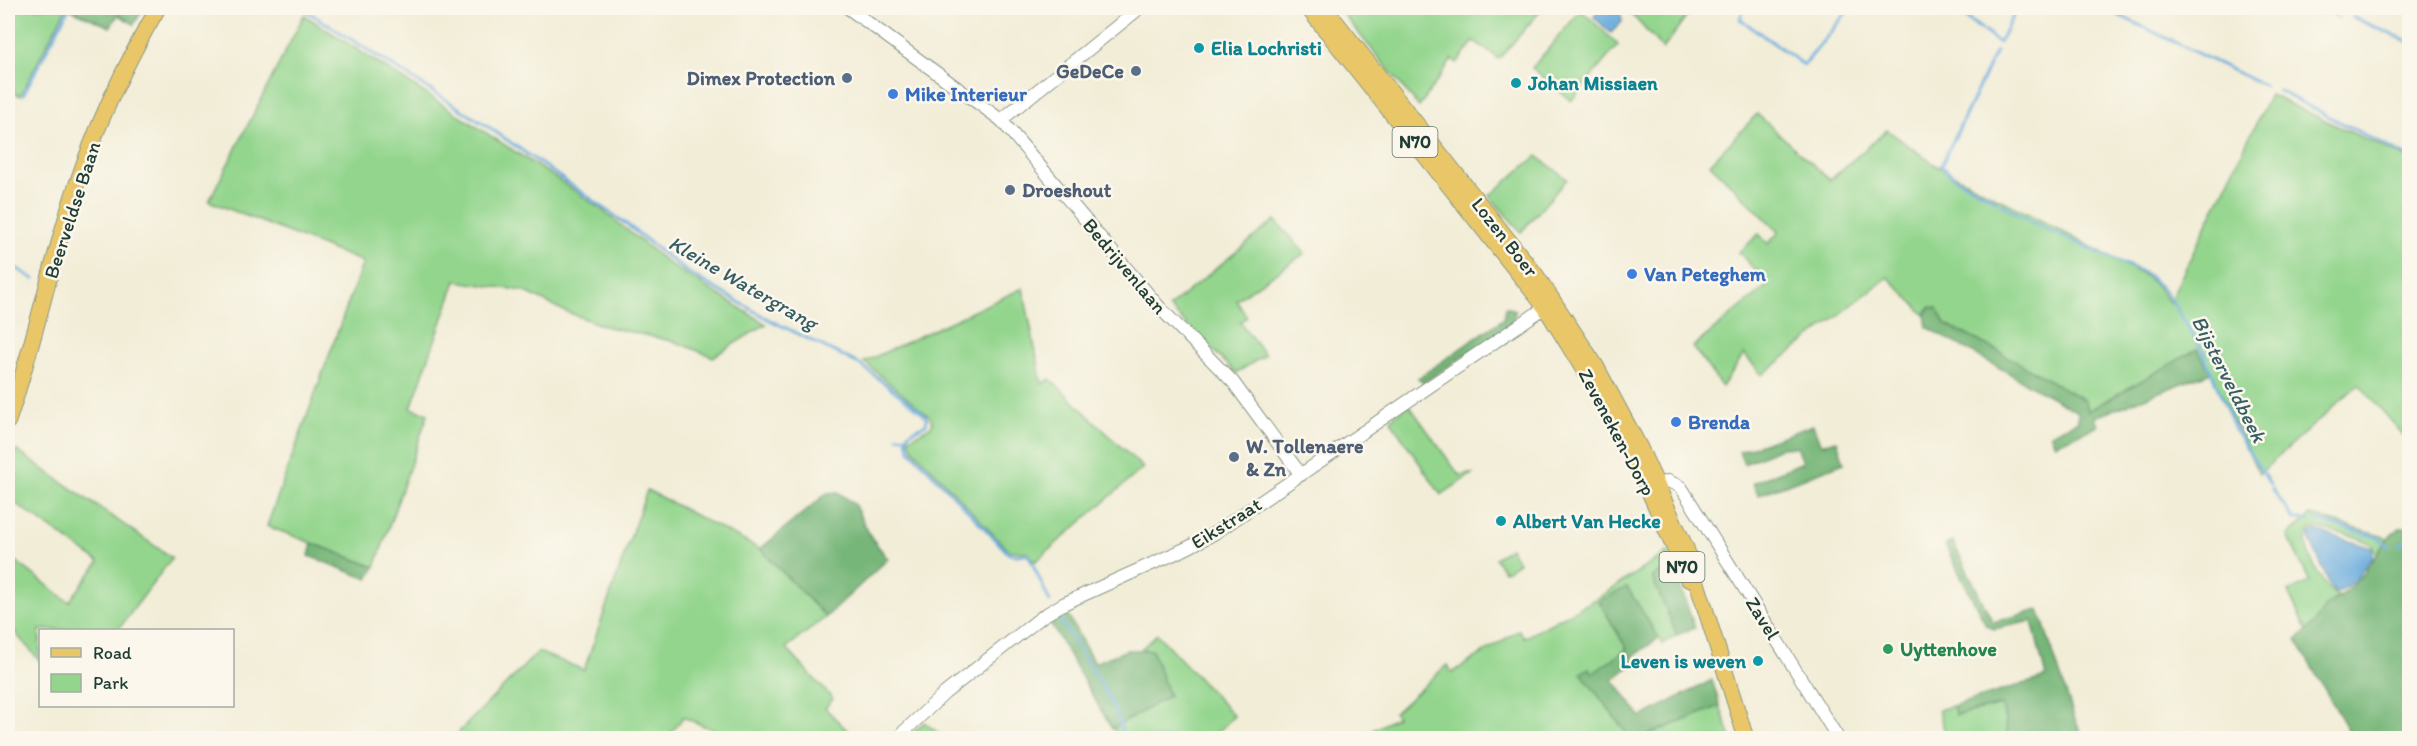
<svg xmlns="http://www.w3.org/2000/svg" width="2417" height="746" font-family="Itim,sans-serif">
<rect width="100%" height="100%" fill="#fbf7ec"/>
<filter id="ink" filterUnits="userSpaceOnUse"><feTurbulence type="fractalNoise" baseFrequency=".0167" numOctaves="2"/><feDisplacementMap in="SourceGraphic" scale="12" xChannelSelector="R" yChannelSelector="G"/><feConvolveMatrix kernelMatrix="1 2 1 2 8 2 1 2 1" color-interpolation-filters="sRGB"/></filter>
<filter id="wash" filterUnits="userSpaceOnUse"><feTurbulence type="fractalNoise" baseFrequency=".008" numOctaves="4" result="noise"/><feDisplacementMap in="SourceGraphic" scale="24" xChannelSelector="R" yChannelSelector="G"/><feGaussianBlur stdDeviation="1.35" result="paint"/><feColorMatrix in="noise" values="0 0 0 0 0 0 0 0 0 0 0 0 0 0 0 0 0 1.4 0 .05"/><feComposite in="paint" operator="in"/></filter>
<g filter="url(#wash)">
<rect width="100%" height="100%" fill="#f2edd7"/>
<!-- green -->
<g fill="#93d58d" stroke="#598960" stroke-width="1.5">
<path d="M8 8H66L20 96 8 89Z"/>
<path d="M1338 8H1543L1499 59 1474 41 1457 63 1452 59 1419 107Z"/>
<path d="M1626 8H1693L1663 49Z"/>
<path d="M1581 10 1618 45 1571 101 1532 68Z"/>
<path d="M304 15 559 180 602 210 672 266 766 324 713 357 676 342 604 326 562 310 524 291 456 281 411 408 428 414 375 567 267 526 363 262 209 201Z"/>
<path d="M2270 95 2409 159 2410 432 2405 437 2359 384 2259 474 2211 372 2197 349 2088 411 2086 401 1994 349 1945 324 1929 307 1925 315 1888 277 1762 375 1744 354 1722 387 1693 347 1768 285 1739 252 1759 234 1768 244 1779 232 1710 164 1757 114 1830 180 1887 130 1937 166 2141 273 2156 285 2169 302Z"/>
<path d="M1537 156 1567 179 1521 232 1489 196Z"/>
<path d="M1275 220 1305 253 1236 300 1247 317 1240 322 1265 355 1236 373 1169 307Z"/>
<path d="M1023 288 1042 384 1050 379 1143 468 1035 562 1027 552 1010 551 1006 548 914 450 908 439 930 427 933 423 930 417 864 362Z"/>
<path d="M1409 405 1459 475 1472 474 1441 495 1391 421 1394 416Z"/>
<path d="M16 450 172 558 118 630H40V661L8 625V555L69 602 99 562 8 498V468Z"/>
<path d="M647 490 760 549 826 617 786 648 833 699 825 708 855 738H732L683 717 668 738H453L538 652 584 670Z"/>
<path d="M2310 515 2388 538 2377 554 2372 544 2356 537 2316 528C2289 533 2325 590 2339 597L2328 604 2307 632 2288 592 2310 582 2288 536Z"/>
<path d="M1510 548 1519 563 1506 571 1503 570 1495 558Z"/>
<path d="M1668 552 1673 566 1652 577 1677 635 1662 644 1659 638 1599 601 1627 649 1593 674 1630 738H1359L1397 717 1394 713 1447 665 1452 673 1519 630 1524 638 1598 598Z"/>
<path d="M1157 634 1234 716 1212 738H1129L1112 729 1169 696 1152 650 1141 649Z"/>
<path d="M2002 705 2008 735 1998 738H1947L1938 710 1953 706 1956 715Z"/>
<path d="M1720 706 1731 738H1640Z"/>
<path d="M924 722 945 738H907Z"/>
</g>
<!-- forest -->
<g fill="#76b678" stroke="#4a7a56" stroke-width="1.5">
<path d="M67 8H144L134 24 118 15 110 27Z"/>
<path d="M1506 307 1516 310 1510 326 1423 383 1418 378 1503 319Z"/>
<path d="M1929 307 1937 308 1945 324 1994 349 2086 401 2088 411 2197 349 2211 372 2095 417 2098 426 2055 444 2050 434 2078 421V412L1927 327 1925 315Z"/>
<path d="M1813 425 1821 445 1837 440 1844 463 1758 495 1753 483 1803 462 1797 447 1780 448 1744 464 1739 452Z"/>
<path d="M838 492 854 504 871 537 888 559 826 617 760 549 827 493Z"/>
<path d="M2401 527 2410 528 2409 738H2353L2296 640 2307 632 2328 604 2342 595 2364 573 2388 538Z"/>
<path d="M1953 542 1993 622 2039 610 2075 720 2084 738H1998L2008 735 2002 705 1956 715 1953 706 2046 677 2032 621 1994 629 1986 625 1945 545Z"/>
<path d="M312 543 375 567 368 579 309 556Z"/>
<path d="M1673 566 1695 628 1677 635 1652 577Z"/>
<path d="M1627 587 1659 638 1632 657 1635 662 1613 680 1641 717 1712 680 1720 706 1640 738H1630L1581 673 1589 668 1593 673 1627 649 1599 601Z"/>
<path d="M1065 610 1094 663 1127 650H1152L1169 696 1112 729 1049 621Z"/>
</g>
<!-- water -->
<g fill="#6aacde" stroke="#447489" stroke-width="1.5">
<path d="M1599 8H1614L1621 15 1622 22 1611 33 1594 17Z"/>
<path d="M2316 531 2373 548V557L2355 580 2339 592 2336 593 2332 589 2309 538 2310 534Z"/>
</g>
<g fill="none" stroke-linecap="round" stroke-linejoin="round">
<!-- stream -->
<g stroke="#6aacde" stroke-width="3">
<path d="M96 8 98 9 102 8"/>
<path d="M302 8 490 128 625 223 687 272 768 319 861 365 923 413 927 419 926 424 909 433 906 439 910 450 1008 553C1015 558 1022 552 1029 556L1050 602"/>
<path d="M1744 8 1740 19 1804 65 1850 8"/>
<path d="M1954 8 1999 43 2017 8"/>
<path d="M2104 8 2265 86"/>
<path d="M2322 8 2339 18"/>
<path d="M2352 17 2410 42"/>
<path d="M1996 51 1941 166 1957 179 1997 201"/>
<path d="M2279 91 2410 158"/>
<path d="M23 95 69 8"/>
<path d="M2002 204 2035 224 2145 273 2163 289 2176 307 2203 352 2237 434 2270 484"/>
<path d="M8 263 34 279"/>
<path d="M898 437 908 436"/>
<path d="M2272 488 2294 520H2308"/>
<path d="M2316 520 2377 537 2389 546"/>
<path d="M2400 545 2410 538"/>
<path d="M1058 616C1079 652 1117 700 1124 738"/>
</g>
</g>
</g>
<g filter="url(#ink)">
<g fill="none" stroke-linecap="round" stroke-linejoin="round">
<defs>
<g id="minor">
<path d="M848 8 1001 120 1160 308 1233 382 1301 475"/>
<path d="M1001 120 1136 11 1137 8"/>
<path d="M1648 487 1668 481 1681 487 1838 738"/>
<path d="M897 738 945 693 1043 616 1063 604 1187 548 1215 533 1553 302"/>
</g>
<g id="major">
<path d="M1308 8 1545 307 1604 403 1647 487 1688 579"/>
<path d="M1325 8 1536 275 1596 366 1639 446 1686 548 1746 738"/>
<path d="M8 421C34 345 50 266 75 189 96 127 125 64 158 8"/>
</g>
</defs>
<!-- minor casing -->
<use href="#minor" stroke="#889586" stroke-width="14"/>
<!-- major casing -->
<use href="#major" stroke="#889586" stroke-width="17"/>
<!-- minor -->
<use href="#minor" stroke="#fff" stroke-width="12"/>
<!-- major -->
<use href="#major" stroke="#e9c769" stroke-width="15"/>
</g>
</g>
<!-- markers -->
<g fill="#0f9aa8" stroke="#fbf7ec" stroke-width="2">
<circle cx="1199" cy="48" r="6"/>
<circle cx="1516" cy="83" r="6"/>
<circle cx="1501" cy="521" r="6"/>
<circle cx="1758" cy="661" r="6"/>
</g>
<g fill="#5c6f8a" stroke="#fbf7ec" stroke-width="2">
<circle cx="1136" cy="71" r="6"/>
<circle cx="847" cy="78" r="6"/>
<circle cx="1010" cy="190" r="6"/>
<circle cx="1234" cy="457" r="6"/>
</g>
<g fill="#3f7fe0" stroke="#fbf7ec" stroke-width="2">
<circle cx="893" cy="94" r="6"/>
<circle cx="1632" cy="274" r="6"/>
<circle cx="1676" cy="422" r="6"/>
</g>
<circle fill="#2e9e5b" stroke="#fbf7ec" stroke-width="2" cx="1888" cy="649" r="6"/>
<g text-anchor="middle" stroke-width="5" stroke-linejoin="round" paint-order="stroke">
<!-- shield labels -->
<g fill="#fbf7ec" stroke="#61756b" stroke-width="1.5">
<rect x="1392.5" y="127" width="45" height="30" rx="4.5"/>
<rect x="1659.5" y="552" width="45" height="30" rx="4.5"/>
</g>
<g font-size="18" font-weight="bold" fill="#1f3d34">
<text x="1415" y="148">N70</text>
<text x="1682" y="573">N70</text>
</g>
<!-- culture labels -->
<g font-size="20" font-weight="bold" fill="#0d838f" stroke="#fbf7ec" text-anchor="start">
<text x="1211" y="55">Elia Lochristi</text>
<text x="1528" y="90">Johan Missiaen</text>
<text x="1513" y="528">Albert Van Hecke</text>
<text x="1746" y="668" text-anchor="end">Leven is weven</text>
</g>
<!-- service labels -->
<g font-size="20" font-weight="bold" fill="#4e5e75" stroke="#fbf7ec" text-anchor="end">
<text x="1124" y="78">GeDeCe</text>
<text x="835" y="85">Dimex Protection</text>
<text x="1022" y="197" text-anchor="start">Droeshout</text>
<text x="1246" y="453" text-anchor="start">W. Tollenaere<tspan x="1246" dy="23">&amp; Zn</tspan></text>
</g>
<!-- shop labels -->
<g font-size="20" font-weight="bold" fill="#366cbe" stroke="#fbf7ec" text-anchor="start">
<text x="905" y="101">Mike Interieur</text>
<text x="1644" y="281">Van Peteghem</text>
<text x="1688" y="429">Brenda</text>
</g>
<!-- street labels -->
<g font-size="20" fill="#1f3d34" stroke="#fbf7ec">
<text transform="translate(72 210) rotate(-72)" y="7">Beerveldse Baan</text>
<text transform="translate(1505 237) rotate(52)" y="7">Lozen Boer</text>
<text transform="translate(1125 266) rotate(50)" y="7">Bedrijvenlaan</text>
<text transform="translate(1617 432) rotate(62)" y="7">Zeveneken-Dorp</text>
<text transform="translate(1226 523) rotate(-32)" y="7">Eikstraat</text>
<text transform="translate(1763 618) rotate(58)" y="7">Zavel</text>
</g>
<!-- leisure labels -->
<g font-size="20" font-weight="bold" fill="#27864d" stroke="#fbf7ec" text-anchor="start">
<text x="1900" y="656">Uyttenhove</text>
</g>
<!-- water labels -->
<g font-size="21" font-style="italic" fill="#365e67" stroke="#fbf7ec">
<text transform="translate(743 283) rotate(30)" y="7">Kleine Watergrang</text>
<text transform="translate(2229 379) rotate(63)" y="7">Bijsterveldbeek</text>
</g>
</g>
<!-- margin -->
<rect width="2417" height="746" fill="none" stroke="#fbf7ec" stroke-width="30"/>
<!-- legend -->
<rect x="39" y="629" width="195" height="78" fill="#fbf7ec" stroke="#a3ada2" stroke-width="1.5"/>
<rect x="51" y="648" width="30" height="9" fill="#e9c769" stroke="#a3ada2" stroke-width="1.5"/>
<text x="93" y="659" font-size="18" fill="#1f3d34">Road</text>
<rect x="51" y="674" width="30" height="18" fill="#93d58d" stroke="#a3ada2" stroke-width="1.5"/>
<text x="93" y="689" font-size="18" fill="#1f3d34">Park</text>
</svg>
